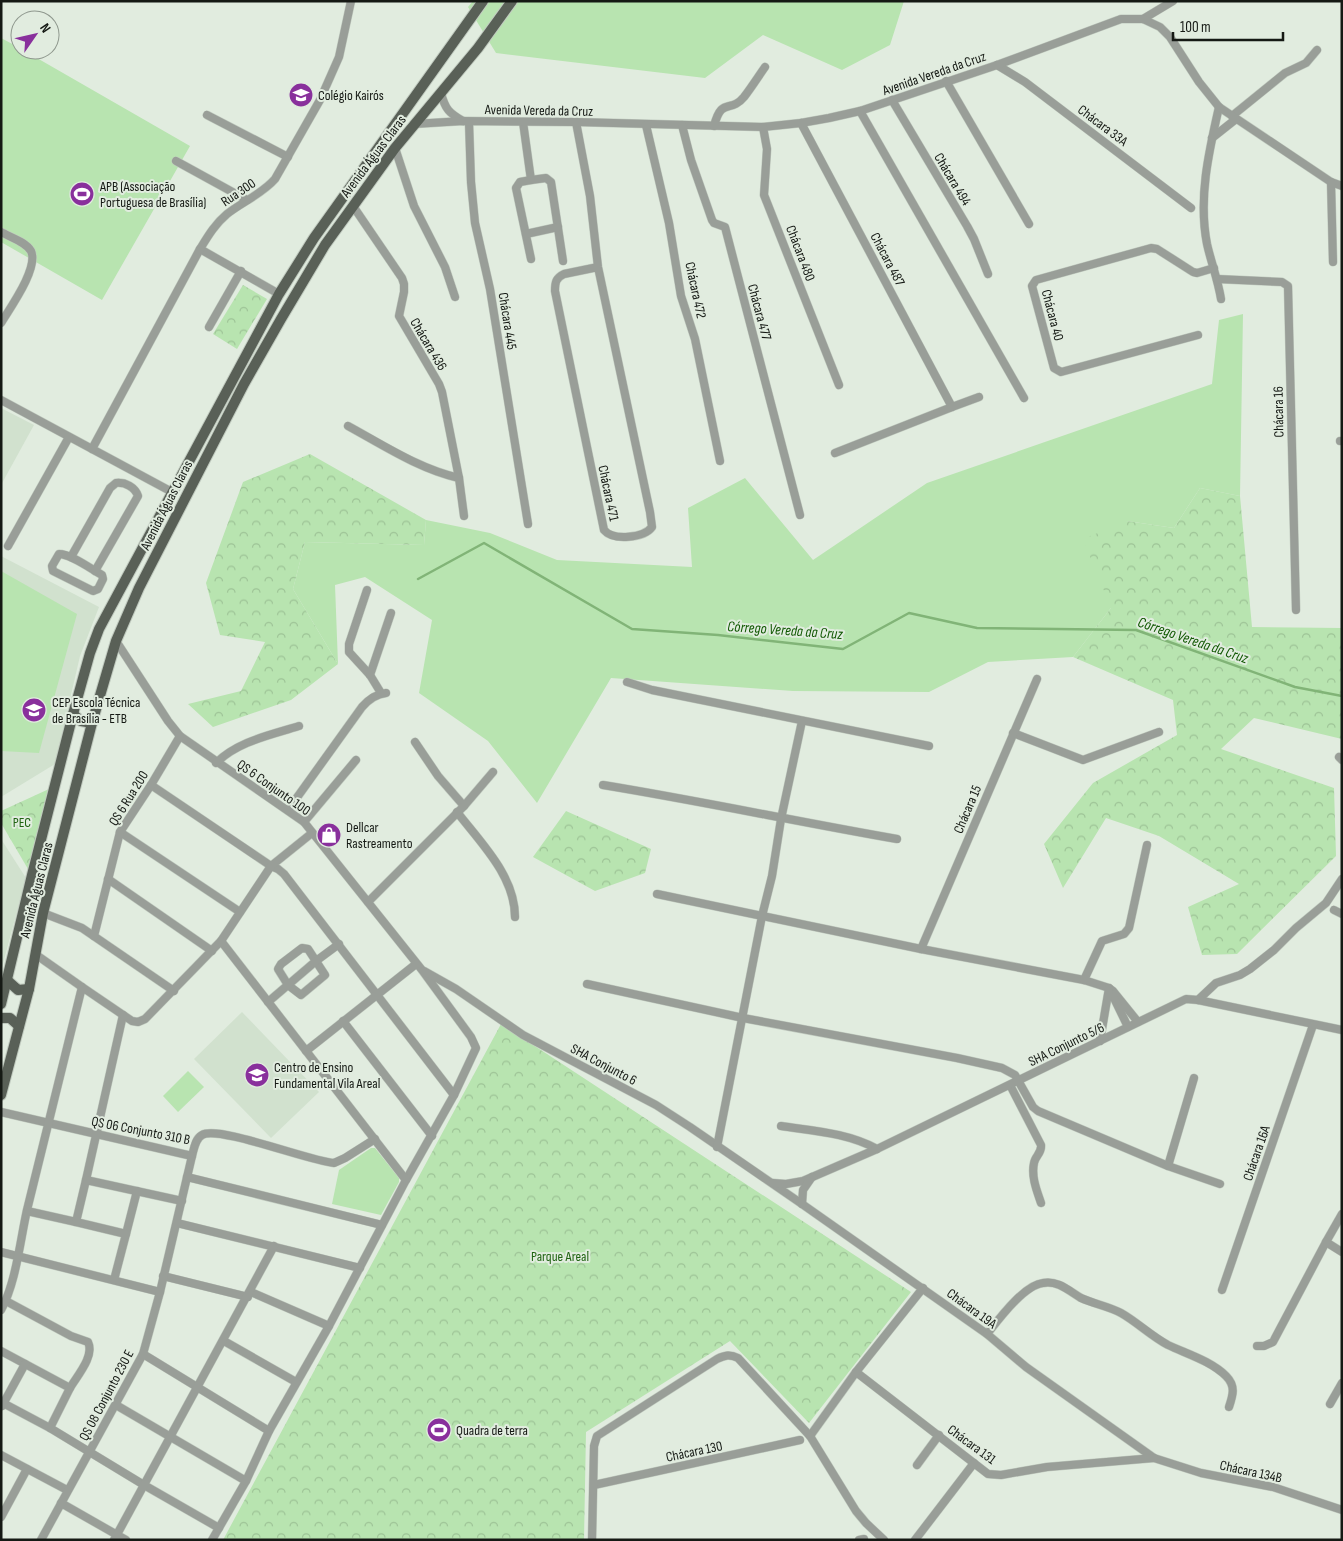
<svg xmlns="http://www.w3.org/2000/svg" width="1343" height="1541" font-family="'Sofia Sans Condensed',sans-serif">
<defs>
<pattern id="forest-crowns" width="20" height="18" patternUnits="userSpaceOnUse" patternTransform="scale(1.25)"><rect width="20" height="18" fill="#b8e4b0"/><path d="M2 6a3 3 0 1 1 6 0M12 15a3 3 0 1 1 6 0" fill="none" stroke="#9dc396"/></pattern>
</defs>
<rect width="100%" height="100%" fill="#e1ecdf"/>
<!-- built -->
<g fill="#d1e1ce">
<path d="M1 408 34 425 1 485Z"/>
<path d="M1 556 99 607 80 656 55 764 1 797Z"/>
<path d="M1 839 26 878 1 971Z"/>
<path d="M242 1012 319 1092 271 1138 194 1059Z"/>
</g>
<!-- grass -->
<g fill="#b8e4b0">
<path d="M473 1H904L890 45 842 70 763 35 705 78 496 53 468 7Z"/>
<path d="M1 38 20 48V50H23L190 146 102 300 1 242Z"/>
<path d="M1243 314 1240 496 1200 488 1174 528 1127 521 1111 608 1073 657 988 662 929 692 793 691 611 678 537 803 488 741 419 693 432 620 365 577 335 585 338 664 293 589 305 542 424 545 426 520 490 533 557 560 692 567 688 508 745 478 813 560 927 483 1212 384 1219 320Z"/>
<path d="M1 571 77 614 39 753 1 751Z"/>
<path d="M188 1071 204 1087 178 1112 163 1096Z"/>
<path d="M371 1148H375L399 1178V1182L381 1215 332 1204 339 1170Z"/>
</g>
<!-- forest -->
<g fill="url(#forest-crowns)">
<path d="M243 285 267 299 237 349 213 334Z"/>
<path d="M310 454 426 520 424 545 305 542 293 589 338 664 291 700 213 727 188 704 241 691 265 642 220 635 206 583 243 482Z"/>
<path d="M1200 488 1240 496 1252 627 1342 628V739L1254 718 1221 749 1334 788 1336 856 1237 954 1202 955 1188 907 1239 884 1159 836 1106 818 1063 888 1044 844 1093 783 1177 735 1173 700 1073 657 1111 608 1083 539 1127 521 1174 528Z"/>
<path d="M49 789 28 869 1 823V811Z"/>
<path d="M566 811 651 849 645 873 595 891 533 857Z"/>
<path d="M501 1024 911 1292 809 1423 730 1341 586 1432 584 1540H223Z"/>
</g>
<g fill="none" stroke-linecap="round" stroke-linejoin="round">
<!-- stream -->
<path stroke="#81b477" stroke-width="2.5" d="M418 579 484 543 632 629 718 635 843 649 909 613 977 628 1136 630 1295 687 1342 696"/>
<defs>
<g id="minor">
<path d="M1143 19 1173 1"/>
<path d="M997 65 1025 82 1191 208"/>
<path d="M946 81 1029 224"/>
<path d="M441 93C445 109 449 113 463 121"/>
<path d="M892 100 967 226 974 239 988 274"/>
<path d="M1219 107C1209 151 1198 198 1207 244 1211 262 1218 280 1221 299"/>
<path d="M860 111 1024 398"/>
<path d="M207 115 288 157"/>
<path d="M1232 116 1285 73 1306 63 1317 50"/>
<path d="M469 122 471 182 475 223 490 289 528 524"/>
<path d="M523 122 531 180 546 178 551 182 563 261"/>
<path d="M576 122 590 196 598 267 650 512 652 527C644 538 613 541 604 530L555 291C555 282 556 278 564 274L598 267"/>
<path d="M801 123 952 407 835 453"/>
<path d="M414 124 463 121 576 122 763 127 801 123 829 118 860 111 997 65 1121 19H1143L1160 27 1170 37 1199 82 1219 107 1331 182 1342 186"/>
<path d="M646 125 669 223 681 296 695 339 720 461"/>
<path d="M682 125 691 160 712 220 714 223 725 227 800 515"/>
<path d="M714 126C722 96 730 114 744 97 751 88 758 77 765 67"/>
<path d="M763 127 767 149 764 195 839 385"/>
<path d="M1212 138 1236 119"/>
<path d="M395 148 414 206 445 267 455 297"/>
<path d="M176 161 247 200"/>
<path d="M531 180 520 182 516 188 531 259"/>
<path d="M1331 182 1333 262"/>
<path d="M353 206 402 278 404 284V292L399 316 439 384 442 392 459 478 464 516"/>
<path d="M1 232C10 237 26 242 31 251 39 268 10 308 1 323"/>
<path d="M526 234 558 227"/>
<path d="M200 249 279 294"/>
<path d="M1217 279 1282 282 1288 286 1296 610"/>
<path d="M209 327 241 271"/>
<path d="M1198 335 1061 372 1054 368 1032 286 1036 280 1151 248 1157 249 1193 272 1197 273 1214 268"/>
<path d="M1 400 172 492"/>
<path d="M952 407 979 397"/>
<path d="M348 426C383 445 419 469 459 478"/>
<path d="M1340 441H1342"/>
<path d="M92 449 200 249C208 236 215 224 227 214 242 202 262 194 275 179L320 100 339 57 351 1"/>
<path d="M8 546 69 437"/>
<path d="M59 554C71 554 91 569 102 575L103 579 98 589 93 591 53 571 52 566Z"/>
<path d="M71 557 110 488 116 483C125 482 135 487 138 496L95 571"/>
<path d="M367 590 349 644V652L370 675 381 693"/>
<path d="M116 641 168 721 180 736 304 822 422 970 471 1037 476 1048 454 1095 406 1180 329 1326 269 1431 246 1481 212 1540"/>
<path d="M370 675 391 613"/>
<path d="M627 682 652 690 929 746"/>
<path d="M1013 733 1083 760 1159 732"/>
<path d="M415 742 438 776 464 806"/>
<path d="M1339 757 1342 760"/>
<path d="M216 763C238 741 271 735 299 726"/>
<path d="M151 785 271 866 278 869 284 874 454 1095"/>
<path d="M603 785C701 801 799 822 897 839"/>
<path d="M288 810 362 707C369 699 376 694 386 693"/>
<path d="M457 812C481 843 515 876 515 917"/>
<path d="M304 822 356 760"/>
<path d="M120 832 240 912"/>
<path d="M108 879 212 951"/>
<path d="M657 894 921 949 1084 980 1109 988 1113 991 1138 1022"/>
<path d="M368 902 464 806 493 772"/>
<path d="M1334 910 1342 914"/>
<path d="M43 913 82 928 174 991"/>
<path d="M94 936 120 832 151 785 180 736"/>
<path d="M221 941 271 866 312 833"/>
<path d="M302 948 308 949 325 975 301 995 288 985 278 969 281 964Z"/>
<path d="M921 949 1037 679"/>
<path d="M35 954 82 987"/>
<path d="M424 971 456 989 523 1035 656 1105 690 1127 802 1204 987 1334 1026 1367 1154 1458 1201 1473 1273 1487 1342 1510"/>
<path d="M1084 980 1102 941 1124 934 1129 928 1147 845"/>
<path d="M587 984 743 1018 957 1058 1002 1068 1015 1075 1033 1107 1038 1111 1168 1166 1220 1184"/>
<path d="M1112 994 1128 1027"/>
<path d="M1198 1000 1216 983 1240 975 1250 969 1274 950 1296 928 1326 903 1342 879"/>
<path d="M268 1002 316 961 339 944"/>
<path d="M343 1021 432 1136"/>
<path d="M1100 1041 1109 988"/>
<path d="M306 1051 416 964"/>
<path d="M1010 1085 1041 1145C1042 1153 1035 1156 1034 1163 1031 1177 1037 1191 1041 1203"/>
<path d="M1 1112 192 1156C194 1149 195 1139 202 1135 218 1125 309 1161 334 1163L345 1158 375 1139"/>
<path d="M781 1126C814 1131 848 1133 877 1149"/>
<path d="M717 1147 762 916 772 876 781 819 802 721"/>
<path d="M1168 1166 1194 1078"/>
<path d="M187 1177 382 1225"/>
<path d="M86 1180 123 1015"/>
<path d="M773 1183 786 1184 803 1181 877 1149 1186 999 1198 1000 1342 1030"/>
<path d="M802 1204 803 1190 812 1177"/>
<path d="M27 1211 76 1222"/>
<path d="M1342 1214 1326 1242 1342 1252"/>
<path d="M177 1223 360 1268"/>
<path d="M126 1234 137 1191"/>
<path d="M1 1252 160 1292"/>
<path d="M163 1276 248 1297"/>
<path d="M114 1280 126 1234 76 1222 86 1180 182 1201"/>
<path d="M1222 1290 1313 1025"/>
<path d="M251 1292 329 1326"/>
<path d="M6 1301 71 1336 88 1342C95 1356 77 1376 70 1388"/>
<path d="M1 1310C16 1283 20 1241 27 1210 45 1136 64 1062 82 987L132 1021 138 1022 145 1019 221 941 406 1180"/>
<path d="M987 1334C999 1319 1024 1285 1043 1283 1058 1280 1069 1291 1081 1298 1094 1304 1108 1306 1121 1313 1137 1322 1151 1336 1168 1345 1187 1354 1211 1361 1226 1376 1236 1386 1233 1395 1229 1407"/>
<path d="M224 1341 296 1382"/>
<path d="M1257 1346H1264L1273 1342 1326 1242"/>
<path d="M1 1351 70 1388 50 1428 144 1485 219 1528"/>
<path d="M143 1354 269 1431"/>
<path d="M856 1372 988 1474 1001 1475 1047 1467 1154 1458"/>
<path d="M3 1403 50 1428"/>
<path d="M1330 1404 1342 1383"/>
<path d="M116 1405 246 1481"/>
<path d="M2 1406 25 1364"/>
<path d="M810 1436 856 1372 923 1288"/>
<path d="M1 1455 67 1490"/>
<path d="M917 1465 939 1435"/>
<path d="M594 1485 800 1440"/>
<path d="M61 1503 126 1540"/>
<path d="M1 1517 27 1469"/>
<path d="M41 1540 143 1354 160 1292 192 1156"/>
<path d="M114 1540 274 1246"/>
<path d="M592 1540 594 1446 597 1436 717 1359C725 1355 730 1354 738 1358L810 1436 856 1511 866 1523 884 1540"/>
<path d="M859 1540 864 1539"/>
<path d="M915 1540 974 1463"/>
</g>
<g id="major">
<path d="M73 714 81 721 92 723"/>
<path d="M8 981 18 990 29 989"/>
<path d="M1 1004 32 875 73 714 90 653 99 629 279 294 314 238 483 1"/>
<path d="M1 1018H10L19 1026"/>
<path d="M1 1095 29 989 43 913 92 723 116 641 139 588 244 384 281 319 325 245 395 148 478 48 512 1"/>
</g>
</defs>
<!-- minor casing -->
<use href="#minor" stroke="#c0cabf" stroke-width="9"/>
<!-- major casing -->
<use href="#major" stroke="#c0cabf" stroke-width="12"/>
<!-- minor -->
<use href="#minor" stroke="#999e98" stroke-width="8"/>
<!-- major -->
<use href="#major" stroke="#596057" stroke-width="10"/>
</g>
<!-- icons -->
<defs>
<symbol id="school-disc" viewBox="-11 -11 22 22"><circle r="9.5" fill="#89309c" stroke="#e1ecdf"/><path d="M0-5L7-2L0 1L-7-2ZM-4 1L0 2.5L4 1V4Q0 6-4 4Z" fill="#fff"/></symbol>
<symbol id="stadium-disc" viewBox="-11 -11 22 22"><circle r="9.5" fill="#89309c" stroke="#e1ecdf"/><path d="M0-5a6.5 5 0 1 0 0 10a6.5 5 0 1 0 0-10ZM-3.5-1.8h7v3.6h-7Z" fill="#fff"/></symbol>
<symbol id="university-disc" viewBox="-11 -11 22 22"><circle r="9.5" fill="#89309c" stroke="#e1ecdf"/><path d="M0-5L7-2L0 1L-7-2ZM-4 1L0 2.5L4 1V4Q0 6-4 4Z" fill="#fff"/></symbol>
<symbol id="shop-disc" viewBox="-11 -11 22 22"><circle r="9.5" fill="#89309c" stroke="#e1ecdf"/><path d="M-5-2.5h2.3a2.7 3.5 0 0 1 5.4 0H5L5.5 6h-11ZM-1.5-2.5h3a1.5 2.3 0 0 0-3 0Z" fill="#fff"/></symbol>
</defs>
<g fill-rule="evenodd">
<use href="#school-disc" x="287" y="81" width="28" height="28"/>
<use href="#stadium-disc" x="68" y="180" width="28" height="28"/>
<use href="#university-disc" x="20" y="696" width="28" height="28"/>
<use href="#shop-disc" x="315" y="821" width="28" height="28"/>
<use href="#school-disc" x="243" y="1061" width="28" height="28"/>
<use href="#stadium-disc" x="425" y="1416" width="28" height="28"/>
</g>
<g text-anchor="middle" stroke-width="4" stroke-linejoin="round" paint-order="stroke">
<!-- street labels -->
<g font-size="14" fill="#151914" stroke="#e1ecdf">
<text transform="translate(934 73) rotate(-19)" y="5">Avenida Vereda da Cruz</text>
<text transform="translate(539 110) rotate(1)" y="5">Avenida Vereda da Cruz</text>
<text transform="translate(1103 125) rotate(37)" y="5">Chácara 33A</text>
<text transform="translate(373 156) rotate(-53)" y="5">Avenida Águas Claras</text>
<text transform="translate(953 179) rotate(59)" y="5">Chácara 494</text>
<text transform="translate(238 192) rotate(-34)" y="5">Rua 300</text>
<text transform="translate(801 253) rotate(69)" y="5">Chácara 480</text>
<text transform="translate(888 259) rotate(62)" y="5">Chácara 487</text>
<text transform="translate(696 290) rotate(78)" y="5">Chácara 472</text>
<text transform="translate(760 312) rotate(75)" y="5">Chácara 477</text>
<text transform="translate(1053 315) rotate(75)" y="5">Chácara 40</text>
<text transform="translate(508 321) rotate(81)" y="5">Chácara 445</text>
<text transform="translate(429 344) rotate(59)" y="5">Chácara 436</text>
<text transform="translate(1278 412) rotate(-91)" y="5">Chácara 16</text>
<text transform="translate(609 493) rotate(78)" y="5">Chácara 471</text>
<text transform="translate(166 505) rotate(-63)" y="5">Avenida Águas Claras</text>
<text transform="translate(274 787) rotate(35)" y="5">QS 6 Conjunto 100</text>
<text transform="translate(128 798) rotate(-58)" y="5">QS 6 Rua 200</text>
<text transform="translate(967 809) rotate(-67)" y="5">Chácara 15</text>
<text transform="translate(36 890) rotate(-76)" y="5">Avenida Águas Claras</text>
<text transform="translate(1066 1044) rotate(-26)" y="5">SHA Conjunto 5/6</text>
<text transform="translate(604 1064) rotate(28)" y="5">SHA Conjunto 6</text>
<text transform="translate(141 1130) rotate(11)" y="5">QS 06 Conjunto 310 B</text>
<text transform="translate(1256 1153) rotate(-71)" y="5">Chácara 16A</text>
<text transform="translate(972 1308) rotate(36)" y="5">Chácara 19A</text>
<text transform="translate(106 1395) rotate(-62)" y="5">QS 08 Conjunto 230 E</text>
<text transform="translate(972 1444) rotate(36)" y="5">Chácara 131</text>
<text transform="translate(694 1451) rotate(-12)" y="5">Chácara 130</text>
<text transform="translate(1251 1471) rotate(12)" y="5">Chácara 134B</text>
</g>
<!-- poi labels -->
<g font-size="14" fill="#151914" stroke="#e1ecdf" text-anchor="start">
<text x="318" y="100">Colégio Kairós</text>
<text x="100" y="191">APB (Associação<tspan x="100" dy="16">Portuguesa de Brasília)</tspan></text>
<text x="52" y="707">CEP Escola Técnica<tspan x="52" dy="16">de Brasília - ETB</tspan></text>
<text x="346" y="832">Dellcar<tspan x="346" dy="16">Rastreamento</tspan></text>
<text x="274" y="1072">Centro de Ensino<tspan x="274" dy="16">Fundamental Vila Areal</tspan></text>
<text x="456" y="1435">Quadra de terra</text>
</g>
<!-- park labels -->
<g font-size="14" fill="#1f6311" stroke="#e1ecdf">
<text x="22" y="827">PEC</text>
<text x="560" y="1261">Parque Areal</text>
</g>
<!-- water labels -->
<g font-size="15" font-style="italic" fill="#0f5700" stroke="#e1ecdf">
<text transform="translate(785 630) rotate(4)" y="5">Córrego Vereda da Cruz</text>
<text transform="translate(1193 640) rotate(19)" y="5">Córrego Vereda da Cruz</text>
</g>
</g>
<!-- border -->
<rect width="1343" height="1541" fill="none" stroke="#151914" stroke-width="5"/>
<!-- north arrow -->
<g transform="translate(35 35) rotate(56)"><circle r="24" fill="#e1ecdf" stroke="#8f988e"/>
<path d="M0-4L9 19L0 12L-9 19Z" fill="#89309c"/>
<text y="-8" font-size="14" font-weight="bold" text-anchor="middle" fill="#151914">N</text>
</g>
<!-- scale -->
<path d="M1173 32v8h110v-8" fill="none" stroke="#151914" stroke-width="2.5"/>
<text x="1180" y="32" font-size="15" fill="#151914" stroke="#e1ecdf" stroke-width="4" paint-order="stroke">100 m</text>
</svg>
